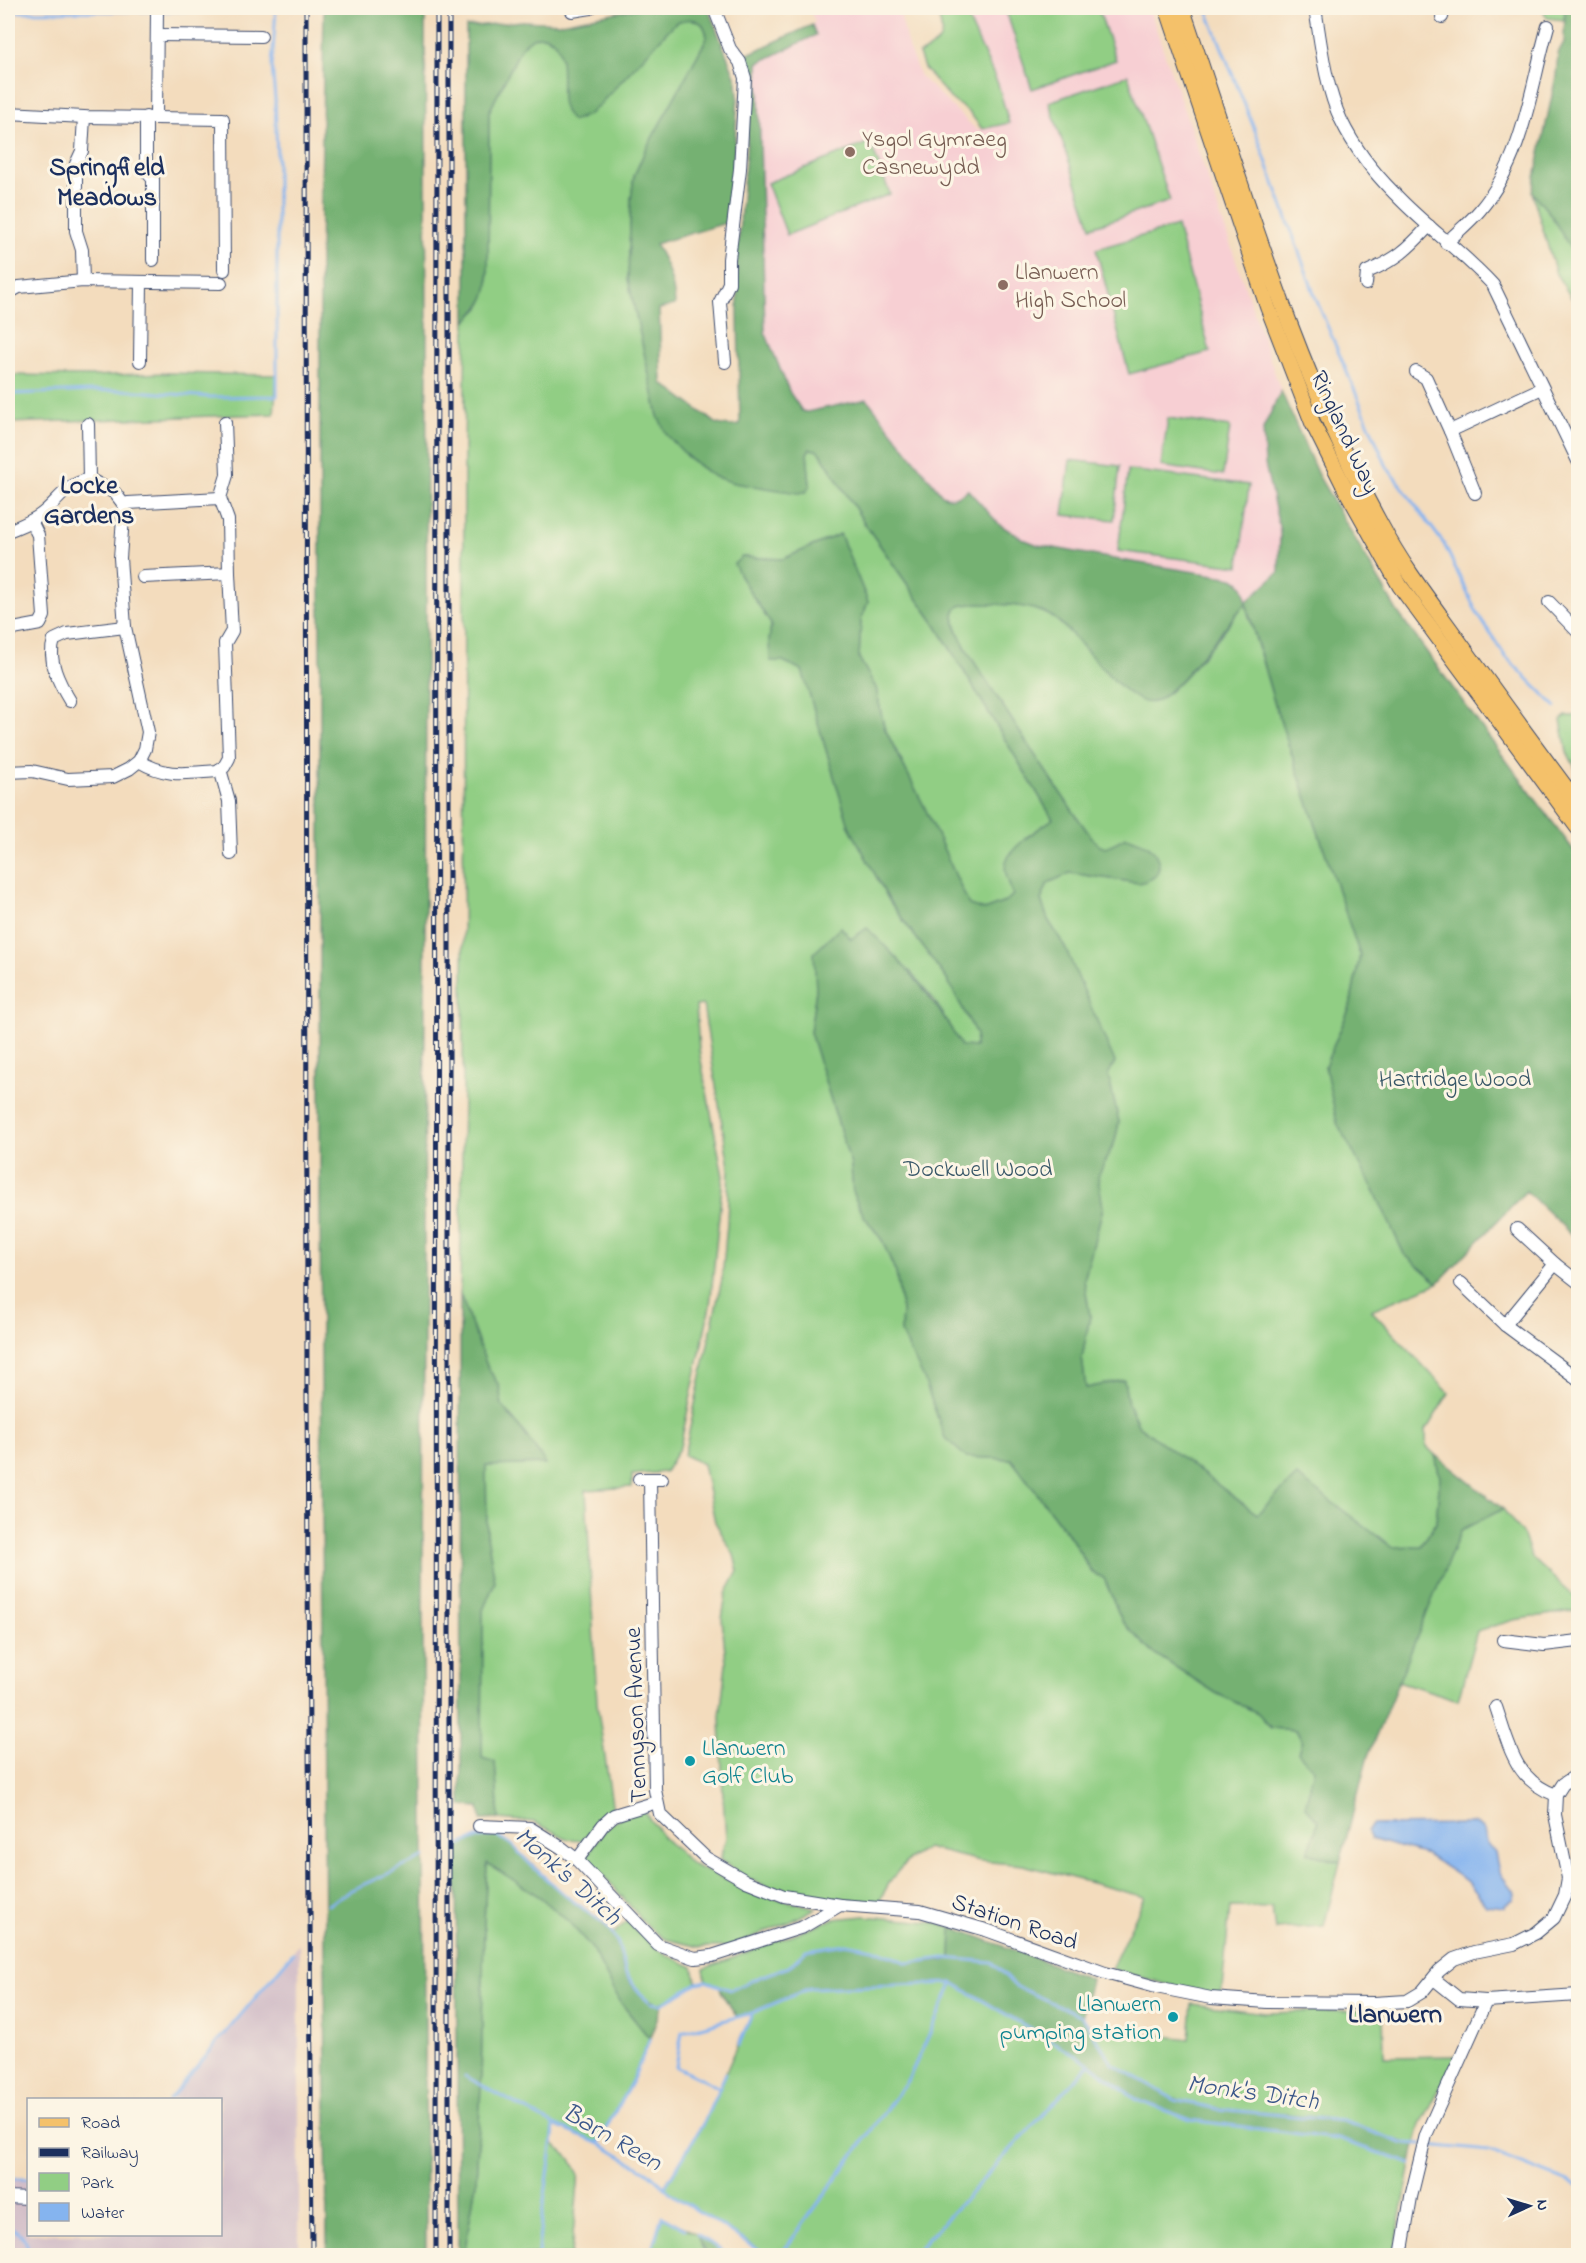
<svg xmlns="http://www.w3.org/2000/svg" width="1586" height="2263" font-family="'Indie Flower',sans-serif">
<rect width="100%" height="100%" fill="#fcf5e5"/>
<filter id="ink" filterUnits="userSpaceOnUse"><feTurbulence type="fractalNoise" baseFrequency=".0167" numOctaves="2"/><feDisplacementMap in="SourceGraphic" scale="12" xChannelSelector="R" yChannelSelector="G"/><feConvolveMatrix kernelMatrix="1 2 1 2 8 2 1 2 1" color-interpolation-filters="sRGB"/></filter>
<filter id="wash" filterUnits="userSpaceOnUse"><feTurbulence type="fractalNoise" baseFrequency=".008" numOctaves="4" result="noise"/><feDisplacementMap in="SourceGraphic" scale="24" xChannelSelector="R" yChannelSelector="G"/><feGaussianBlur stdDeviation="1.35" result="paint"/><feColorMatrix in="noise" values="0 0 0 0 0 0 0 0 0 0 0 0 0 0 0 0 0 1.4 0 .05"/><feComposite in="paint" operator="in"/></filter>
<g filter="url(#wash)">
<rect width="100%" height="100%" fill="#f3dcbd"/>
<!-- built -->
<path fill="#f7cfd3" d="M809 8H899L908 47 920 76 977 130 1009 122 963 8H1149L1281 391 1263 429 1265 464 1280 531 1279 573 1245 603 1114 559 1038 545 1023 539 1000 525 968 490 956 497 947 498 942 495 867 399 807 412 802 411 790 393 765 332 758 63 814 34 812 25 815 22Z"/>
<!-- industrial -->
<path fill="#d2bdc7" d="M299 1944V2255L8 2256V2179H28V2234H220V2100L168 2099Z"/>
<!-- green -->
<g fill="#91ce84" stroke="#567e71" stroke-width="1.5">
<path d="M937 8H963L998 84 1009 123 982 129 970 113 951 99 924 68 919 54C948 39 943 38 937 8Z"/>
<path d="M1005 8H1098L1116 60 1032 89Z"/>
<path d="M1544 8H1565L1564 20 1547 18 1544 12Z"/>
<path d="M683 19C698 18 706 23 707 38L645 151 634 176 631 200 628 279 658 416 686 456 713 476 735 483 748 485H810L807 453 810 449 816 450 821 454 865 524 936 625 1053 819 1025 838 1007 875 1013 895 1005 902 984 910 969 905 924 806 884 727 876 688 859 658 861 620 868 602 840 534 783 559 742 557 735 564 743 581 771 624 769 642 783 661 802 670 849 826 890 902 948 981 976 1034 975 1047 961 1046 935 1001 911 972 851 939 841 927 815 953 816 990 810 1032 851 1165 853 1194 864 1216 882 1240 896 1273 902 1310 901 1332 966 1457 1011 1459 1071 1538 1092 1573 1104 1578 1122 1621 1152 1652 1216 1693 1258 1713 1271 1728 1296 1730 1315 1769 1305 1807 1319 1820 1308 1853 1340 1862 1324 1926 1275 1929 1272 1908 1230 1907 1221 1999 1111 1969 1145 1897 1023 1865 980 1861 927 1848C903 1860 889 1879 879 1903 837 1900 790 1897 751 1880 740 1875 730 1866 720 1860L726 1838 723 1797 720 1716 726 1663 722 1619 726 1594 738 1571 734 1555 715 1522 703 1464 684 1455 722 1279 727 1224 729 1167 703 1005 696 1006 699 1050 723 1176 710 1306 680 1447 665 1472 632 1475V1487L586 1490 597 1703 613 1811 582 1840 568 1839 534 1822 499 1819 495 1762 482 1758 483 1610 495 1582 487 1536 486 1466 545 1464 522 1430 502 1406 499 1386 487 1366 460 1294 463 1091 464 455 466 321 480 308 488 285 489 112 521 48C534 33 547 31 559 48L580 119 600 104 675 23Z"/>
<path d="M1128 75 1170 201 1091 227 1049 102Z"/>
<path d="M870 142 890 194 787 235 767 183Z"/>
<path d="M1532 192 1551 215 1578 262V308L1556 274Z"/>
<path d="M1177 226 1210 352 1129 374 1096 249Z"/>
<path d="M166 373 277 375 274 414 8 423V375L91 376Z"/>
<path d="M1168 418 1230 427 1223 475 1161 466Z"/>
<path d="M1070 460 1120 466 1114 520 1063 515Z"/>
<path d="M1128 470 1249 485 1239 566 1118 551Z"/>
<path d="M1245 603 1275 705 1360 955 1350 1007 1325 1066 1375 1192 1404 1254 1438 1283 1371 1310 1449 1393 1426 1430V1446L1435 1455 1440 1477 1436 1523 1421 1546 1392 1547 1379 1536 1257 1514 1139 1426 1128 1404 1124 1380 1086 1389 1082 1358 1090 1316 1084 1280 1103 1208 1098 1176 1115 1141 1119 1122 1108 1075 1064 945 1048 920 1041 900 1048 883 1070 873 1139 883 1159 867C1155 847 1144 843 1126 837L1105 849 1098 845 1087 831C1052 782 1020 733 988 683 980 671 942 619 958 607 963 604 970 604 976 604 1000 604 1030 604 1051 616 1076 630 1126 709 1154 702 1172 698 1232 621 1245 603Z"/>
<path d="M1566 716H1578V773L1567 752 1561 720Z"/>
<path d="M1503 1509 1524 1536 1532 1558 1578 1600V1610L1514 1620 1477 1631 1458 1700 1398 1681 1461 1530Z"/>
<path d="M642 1809 663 1837 693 1865 758 1894 816 1908 792 1921 728 1947H700L665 1939 648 1927 587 1856C605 1828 609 1819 642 1809Z"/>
<path d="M487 1862 540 1897 569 1922 591 1947 621 2003 650 2039 633 2079 598 2143 554 2126 553 2144 571 2159 579 2175 571 2255 464 2256 476 2182 481 2085 484 1922Z"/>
<path d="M865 1916 929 1922 952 1927 951 1959 908 1963 873 1949 846 1944 806 1950 789 1967 762 1976 731 1990 706 1981 704 1969 833 1919Z"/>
<path d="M627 1921C651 1947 660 1953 693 1967L697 1983C675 1996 658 2016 637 1990 633 1984 627 1977 625 1970 621 1958 620 1946 612 1935Z"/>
<path d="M953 1983 1090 2064 1118 2086 1242 2127 1338 2139 1411 2164 1393 2256 768 2255 673 2195 664 2187 704 2122 752 2013 810 1988Z"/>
<path d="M1192 2004 1265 2013 1383 2010 1384 2057 1457 2056 1421 2124 1415 2144C1389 2141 1367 2126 1341 2121 1259 2105 1184 2123 1114 2064 1105 2056 1098 2041 1091 2030L1104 2026 1122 2031 1189 2039Z"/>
<path d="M662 2216 697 2234 703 2252 709 2255 650 2256Z"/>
</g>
<!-- forest -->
<g fill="#74b172" stroke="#487068" stroke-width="1.5">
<path d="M324 8H425L427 333 423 1613 426 2256 327 2255 320 1204V265Z"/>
<path d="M639 8H708L737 81 738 96 733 169 726 223 655 244C667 263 674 282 675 305L659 309 662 383 717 424 729 426 740 425 737 256 747 141 750 72 746 55 812 25 816 35 758 63 765 332 790 393 802 411 807 412 867 399 942 495C952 501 959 495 968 490L1000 525 1023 539 1038 545 1114 559 1233 578C1245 585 1245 590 1246 602L1279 572 1280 531 1265 464 1263 429 1281 391 1318 475 1397 611 1485 732 1578 856V1241L1526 1191 1438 1283 1404 1254 1375 1192 1337 1123 1325 1066 1350 1007 1360 955 1275 705 1246 603C1228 621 1173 698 1153 702 1126 709 1076 630 1051 616 1030 604 1000 604 976 604 970 604 963 604 958 607 942 619 980 671 988 683 1020 733 1052 782 1087 831L1098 845 1105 848 1126 837C1133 839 1141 842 1148 846 1156 851 1163 866 1156 875 1152 880 1144 882 1139 883L1070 873 1048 883 1041 900 1048 920 1064 945 1115 1062 1108 1075 1119 1122 1115 1141 1098 1176 1103 1208 1084 1280 1090 1316 1082 1358 1086 1388 1124 1380 1128 1404 1139 1426 1257 1514 1297 1476 1392 1547 1421 1546 1436 1523 1440 1477 1435 1455 1503 1509 1461 1530 1368 1756 1340 1862 1308 1853 1319 1820 1305 1807 1314 1769 1298 1753 1302 1740 1296 1730 1271 1728 1258 1713 1216 1693 1152 1652 1122 1621 1104 1578 1093 1573 1071 1538 1011 1459 966 1457 945 1438 924 1379 901 1332 902 1310 896 1273 882 1240 864 1216 853 1194 851 1165 810 1032 816 990 814 953 841 927 851 939 867 928C906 966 935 998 961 1046L975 1047 976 1034 948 981 890 902 849 826 802 670 783 661H770L769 642 771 624 743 581 734 564 742 557 783 559 840 534 868 602 861 620 859 658 876 688 884 727 924 806 969 905 984 910 1005 902 1013 895C1010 886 1003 872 1006 862 1011 846 1040 828 1053 819L936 625 865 524 821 454 816 450 810 449 807 453 810 485 806 492 798 493 734 483 713 476 687 456 667 435 658 416 628 279 631 200 634 176 645 151 707 38C706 19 691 16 675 23L600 104 588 115 572 121C566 115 563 109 562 100 560 83 568 41 545 36 535 34 527 41 521 48L489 112 488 285C485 302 478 310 466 321V27L522 21 561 23Z"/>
<path d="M1565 8H1578V262L1551 215 1532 192 1556 76 1558 53 1564 42Z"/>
<path d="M460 1294 487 1366 499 1386 502 1406 522 1430 546 1464 486 1466 487 1536 495 1582 483 1610 482 1758 495 1762 499 1819 481 1820 479 1807 461 1806Z"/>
<path d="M497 1835C523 1851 542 1877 566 1896 584 1911 605 1921 617 1942 622 1951 621 1963 625 1973 632 1988 646 2002 662 2004L650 2039 621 2003 591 1947 569 1922 540 1897 487 1863 484 1922 481 2085 476 2182 464 2255H458L456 1846 477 1838Z"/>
<path d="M952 1927 1091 1979 1082 2017 1112 2063 1175 2100 1218 2109 1343 2121 1402 2143 1415 2144 1411 2164 1338 2139 1191 2120 1137 2100 1090 2064 953 1983 810 1988 752 2013 737 2017C731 2005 722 1999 719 1985L731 1990 762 1976 789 1967 806 1950 846 1944 873 1949 908 1963 951 1959Z"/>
<path d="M697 2234 729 2255C706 2256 705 2256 697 2234Z"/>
</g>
<!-- water -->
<path fill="#85b4ef" stroke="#5072a6" stroke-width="1.5" d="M1475 1824 1484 1829 1486 1842 1495 1853 1499 1872 1515 1893 1514 1899 1505 1904 1504 1907 1486 1905 1468 1882 1427 1855 1371 1839 1367 1831 1373 1825Z"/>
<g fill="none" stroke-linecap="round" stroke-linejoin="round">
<!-- stream -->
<g stroke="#85b4ef" stroke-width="3">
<path d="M1206 8 1256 133 1316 299 1387 467 1444 544 1477 613 1505 656 1556 707"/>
<path d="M161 11 276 10"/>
<path d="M8 12 154 11"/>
<path d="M8 394 123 390 210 397 277 396V156L275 99 272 66 276 8"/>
<path d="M456 1846 477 1838 497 1835 512 1845 534 1868 566 1896 606 1925 618 1943 626 1974 639 1992 651 2003 662 2004 697 1983 706 1981 731 1990 762 1976 789 1967 806 1950 846 1944 873 1949 908 1963 944 1958 992 1962 1015 1986 1082 2016 1112 2063 1175 2100 1218 2109 1343 2121 1402 2143 1422 2144"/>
<path d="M328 1905 349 1891 425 1857"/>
<path d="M739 2045 752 2013"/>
<path d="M465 2076 554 2125 598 2143 648 2172 673 2195 768 2256"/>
<path d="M720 2088 676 2067 682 2032 752 2013 810 1988 953 1983 1090 2064 1137 2100 1191 2120 1338 2139 1411 2164"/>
<path d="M169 2100 293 1953"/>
<path d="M598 2143 633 2079 650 2039"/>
<path d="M1428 2145 1489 2151 1578 2186"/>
<path d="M8 2179H28"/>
<path d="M665 2187 704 2122 726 2073"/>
<path d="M8 2227C22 2232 28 2240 29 2256"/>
<path d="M697 2234 729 2256"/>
<path d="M538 2256C540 2211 551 2169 554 2125"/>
<path d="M650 2256 662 2216 685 2229"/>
<path d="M780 2256 909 2078 953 1983"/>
<path d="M912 2256 1090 2064"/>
</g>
</g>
</g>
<g filter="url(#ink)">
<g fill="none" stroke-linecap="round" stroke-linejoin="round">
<defs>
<g id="minor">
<path d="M714 8 730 49 740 62 745 78 740 169 729 259V283L720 302 725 362"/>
<path d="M1315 8C1321 44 1325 86 1341 120 1354 147 1374 173 1395 194 1426 227 1463 252 1493 285L1578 461"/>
<path d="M572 11 591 8"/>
<path d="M1442 17 1444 8"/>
<path d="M157 35 261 36"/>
<path d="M8 113 84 117 223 119 224 270"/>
<path d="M146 117V171L153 179V260"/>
<path d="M156 117 157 8"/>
<path d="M1446 243C1457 232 1470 222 1480 210 1524 158 1530 90 1548 26"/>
<path d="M83 281 82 250 76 231V164L82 151 84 117"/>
<path d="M1366 284 1367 272C1397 259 1407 250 1429 226"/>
<path d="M8 293 19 287 83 281 221 283"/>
<path d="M140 361 141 282"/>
<path d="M1416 372 1426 378 1450 431 1475 493"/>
<path d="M88 424 89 479"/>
<path d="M1450 431 1542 388"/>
<path d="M124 505 128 503 220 498"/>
<path d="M8 531C20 526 32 522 43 513 62 497 63 487 89 479L115 493 124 505 120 558 125 627 148 732 145 749 139 761 129 769 113 777 68 779 32 771 8 772"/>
<path d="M143 577 229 573 228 520 220 498 227 475 225 422"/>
<path d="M1549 602 1578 632"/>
<path d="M8 630 40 624 44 616 38 535 31 521"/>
<path d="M70 701C59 683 47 660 54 640L67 634 125 627"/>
<path d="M139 761C167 778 186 773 217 771L224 767 229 758 225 643 232 631 229 573"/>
<path d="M220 769 229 801 231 854"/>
<path d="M1517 1229 1555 1264 1578 1282"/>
<path d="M1461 1283 1505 1325 1578 1379"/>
<path d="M1505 1325 1555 1264"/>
<path d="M639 1479H662"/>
<path d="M650 1479 655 1790 660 1814 706 1858 746 1881 784 1896 840 1905"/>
<path d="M1503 1640 1544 1645 1578 1641"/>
<path d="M1496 1707C1509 1745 1514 1780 1556 1795"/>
<path d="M479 1826 530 1828 562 1848 577 1860 658 1945 695 1958 712 1956 803 1927 840 1905 920 1911 986 1930 1105 1973 1156 1987 1211 1998 1267 2002 1374 2003 1407 2001 1422 1992 1439 1971 1454 1959 1474 1952 1514 1944 1536 1933 1554 1918 1565 1895 1568 1878 1555 1815 1556 1795 1563 1784 1578 1774"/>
<path d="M577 1860 603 1825 614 1815 657 1802"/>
<path d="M1434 1979 1459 1999 1486 2001 1578 1995"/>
<path d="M8 2197 28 2198"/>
<path d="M1401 2256 1411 2197 1426 2135 1486 2001"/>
</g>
<g id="major">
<path d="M1167 8 1268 308 1313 424 1345 488 1400 586 1578 828"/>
<path d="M1182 8C1242 183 1292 364 1382 527 1401 563 1426 596 1450 629 1492 688 1535 746 1578 804"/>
</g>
</defs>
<!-- minor casing -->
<use href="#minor" stroke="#3b496c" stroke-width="14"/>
<!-- major casing -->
<use href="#major" stroke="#3b496c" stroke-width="17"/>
<!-- minor -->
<use href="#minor" stroke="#fff" stroke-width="12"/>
<!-- major -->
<use href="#major" stroke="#f4c16a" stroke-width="15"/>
<defs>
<g id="rail">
<path d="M306 8 307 1396 312 2256"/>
<path d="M436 2256 437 8"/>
<path d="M449 2256V8"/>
</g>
</defs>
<!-- rail casing -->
<use href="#rail" stroke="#1b2f5e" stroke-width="5"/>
<!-- rail -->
<use href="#rail" stroke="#fcf5e5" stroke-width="3" stroke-dasharray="9" stroke-linecap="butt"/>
</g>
</g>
<!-- markers -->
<g fill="#8d6e63" stroke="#fcf5e5" stroke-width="2">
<circle cx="850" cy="152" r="6"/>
<circle cx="1003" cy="285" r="6"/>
</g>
<g fill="#0f9aa8" stroke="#fcf5e5" stroke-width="2">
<circle cx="690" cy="1761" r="6"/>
<circle cx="1173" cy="2017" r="6"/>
</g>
<g text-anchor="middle" stroke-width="6" stroke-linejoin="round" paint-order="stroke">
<!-- education labels -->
<g font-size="24" fill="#785e54" stroke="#fcf5e5" text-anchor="start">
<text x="862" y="146">Ysgol Gymraeg<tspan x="862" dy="28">Casnewydd</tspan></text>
<text x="1015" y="279">Llanwern<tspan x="1015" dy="28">High School</tspan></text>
</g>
<!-- street labels -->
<g font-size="24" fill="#1b2f5e" stroke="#fcf5e5">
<text transform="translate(1346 432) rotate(65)" y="8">Ringland Way</text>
<text transform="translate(635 1715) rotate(-92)" y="8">Tennyson Avenue</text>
<text transform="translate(1015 1921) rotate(19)" y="8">Station Road</text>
</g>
<!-- park labels -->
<g font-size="24" fill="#385768" stroke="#fcf5e5">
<text x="1455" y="1086">Hartridge Wood</text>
<text x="978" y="1176">Dockwell Wood</text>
</g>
<!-- culture labels -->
<g font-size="24" fill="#0d838f" stroke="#fcf5e5" text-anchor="start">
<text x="702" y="1755">Llanwern<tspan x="702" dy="28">Golf Club</tspan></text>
<text x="1161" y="2011" text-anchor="end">Llanwern<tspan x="1161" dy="28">pumping station</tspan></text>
</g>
<!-- neighbourhood labels -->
<g font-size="26" font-weight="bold" fill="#1b2f5e" stroke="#fcf5e5">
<text x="107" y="175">Springfield<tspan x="107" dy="30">Meadows</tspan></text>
<text x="89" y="493">Locke<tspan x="89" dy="30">Gardens</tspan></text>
</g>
<!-- water labels -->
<g font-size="26" font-style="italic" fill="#3b578a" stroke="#fcf5e5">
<text transform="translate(569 1875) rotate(42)" y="9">Monk's Ditch</text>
<text transform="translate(1253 2091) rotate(8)" y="9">Monk's Ditch</text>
<text transform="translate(613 2136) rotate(30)" y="9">Barn Reen</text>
</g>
<!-- quarter labels -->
<g font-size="27" font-weight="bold" fill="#1b2f5e" stroke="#fcf5e5">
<text x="1395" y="2022">Llanwern</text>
</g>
</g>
<!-- margin -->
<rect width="1586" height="2263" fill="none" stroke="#fcf5e5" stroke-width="30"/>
<!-- legend -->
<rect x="27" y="2098" width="195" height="138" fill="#fcf5e5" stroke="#a2a6af" stroke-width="1.5"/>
<rect x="39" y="2118" width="30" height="9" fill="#f4c16a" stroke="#a2a6af" stroke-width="1.5"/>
<text x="81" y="2128" font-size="18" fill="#1b2f5e">Road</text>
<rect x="39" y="2148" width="30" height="9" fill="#1b2f5e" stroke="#a2a6af" stroke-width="1.5"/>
<text x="81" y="2158" font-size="18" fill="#1b2f5e">Railway</text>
<rect x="39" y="2173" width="30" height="18" fill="#91ce84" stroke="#a2a6af" stroke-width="1.5"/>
<text x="81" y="2188" font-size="18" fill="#1b2f5e">Park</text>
<rect x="39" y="2203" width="30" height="18" fill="#85b4ef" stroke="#a2a6af" stroke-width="1.5"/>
<text x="81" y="2218" font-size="18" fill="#1b2f5e">Water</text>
<!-- north arrow -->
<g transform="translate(1529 2206) rotate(86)" stroke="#fcf5e5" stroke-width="4.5" paint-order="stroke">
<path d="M0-4.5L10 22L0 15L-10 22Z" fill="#1b2f5e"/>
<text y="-9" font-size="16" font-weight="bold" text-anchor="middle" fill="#1b2f5e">N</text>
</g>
</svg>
